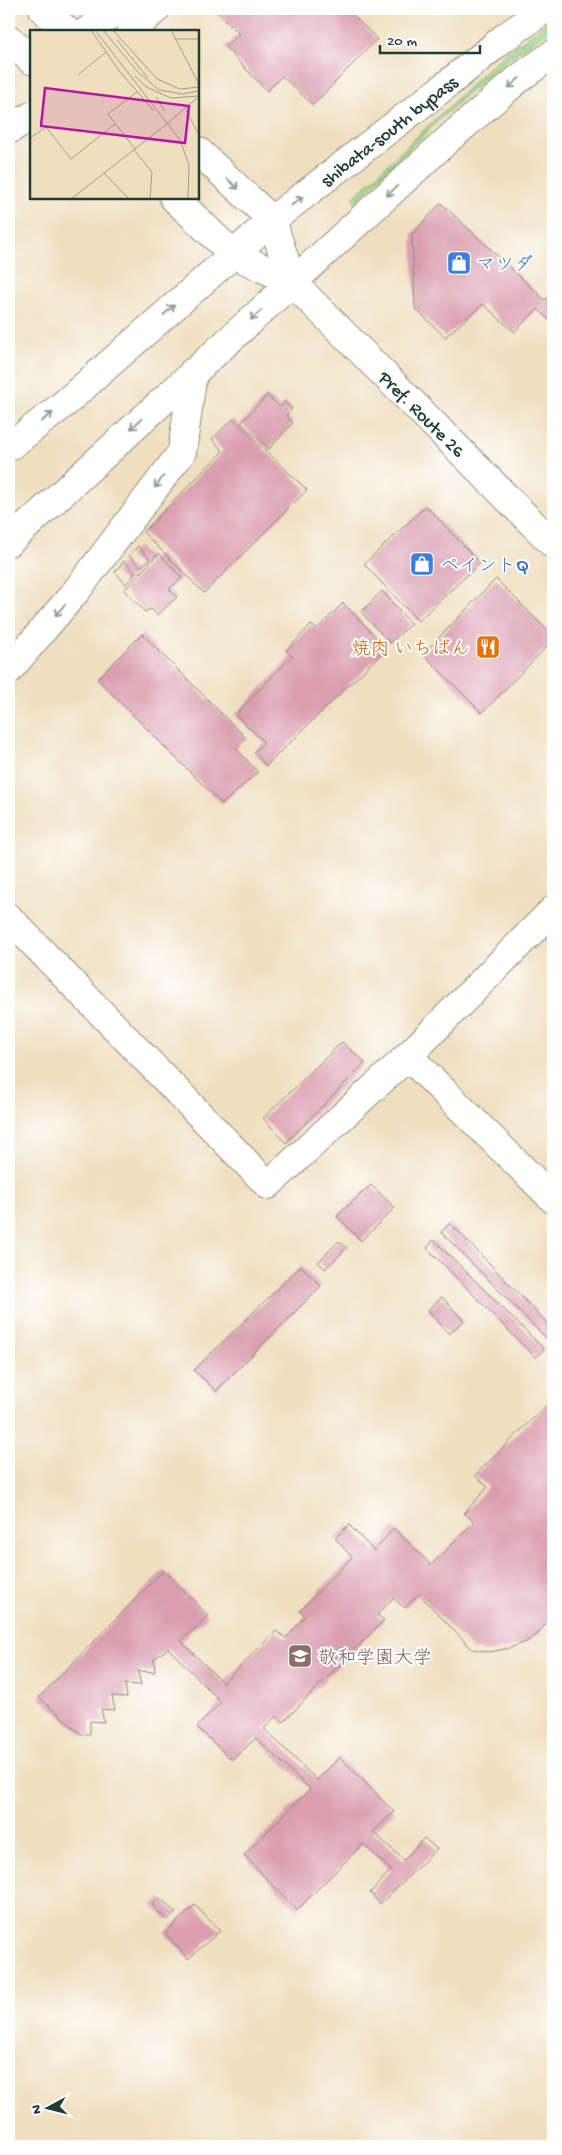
<svg xmlns="http://www.w3.org/2000/svg" width="562" height="2155" font-family="'Gochi Hand','Klee One',sans-serif">
<rect width="100%" height="100%" fill="#fff"/>
<filter id="ink" filterUnits="userSpaceOnUse"><feTurbulence type="fractalNoise" baseFrequency=".02" numOctaves="2"/><feDisplacementMap in="SourceGraphic" scale="10" xChannelSelector="R" yChannelSelector="G"/><feConvolveMatrix kernelMatrix="1 2 1 2 8 2 1 2 1" color-interpolation-filters="sRGB"/></filter>
<filter id="wash" filterUnits="userSpaceOnUse"><feTurbulence type="fractalNoise" baseFrequency=".0096" numOctaves="4" result="noise"/><feDisplacementMap in="SourceGraphic" scale="20" xChannelSelector="R" yChannelSelector="G"/><feGaussianBlur stdDeviation="1.12" result="paint"/><feColorMatrix in="noise" values="0 0 0 0 0 0 0 0 0 0 0 0 0 0 0 0 0 1.4 0 .05"/><feComposite in="paint" operator="in"/></filter>
<g filter="url(#wash)">
<rect width="100%" height="100%" fill="#efdfbf"/>
<!-- green -->
<path fill="#9ed78a" stroke="#5e8a5f" d="M553 17V28C480 73 418 142 356 201L353 198 493 64Z"/>
<g id="blocks">
<!-- building -->
<g fill="#da9eb0">
<path d="M214 9H347L377 39 313 105 282 76 267 91 225 47 239 34Z"/>
<path d="M441 203 545 300 553 293V324L538 309 514 332 483 304 445 337 415 308 412 234Z"/>
<path d="M267 395 280 407 285 402 292 409 286 415 293 423 269 449 241 423Z"/>
<path d="M233 419 307 490 204 593 143 532 223 451 212 439Z"/>
<path d="M426 506 480 563 418 621 364 564Z"/>
<path d="M138 546 150 559 141 567 129 556Z"/>
<path d="M159 553 182 578 169 589 177 597 157 615 151 609 145 612 124 590Z"/>
<path d="M124 561 135 573 126 584 115 572Z"/>
<path d="M496 579 553 636V640L482 713 423 654Z"/>
<path d="M382 591 411 624 390 643 361 612Z"/>
<path d="M343 603 387 648 266 766 254 752 264 742 235 715 292 656 286 651 311 625 317 629Z"/>
<path d="M142 634 246 738 236 748 258 772 222 804 97 679Z"/>
<path d="M342 1042 365 1063 286 1143 263 1118Z"/>
<path d="M371 1185 395 1208 361 1241 337 1216Z"/>
<path d="M450 1223 553 1329V1343L552 1344 441 1232Z"/>
<path d="M434 1240 544 1349 536 1358 427 1248Z"/>
<path d="M339 1241 347 1248 325 1269 318 1262Z"/>
<path d="M301 1266 321 1286 216 1391 194 1370Z"/>
<path d="M442 1297 464 1321 449 1334 428 1310Z"/>
<path d="M553 1399V1614L538 1634 526 1642 510 1648 490 1652 472 1649 419 1594 405 1608 393 1598 377 1615 384 1620 283 1722 276 1716 264 1729 317 1780 340 1757 394 1812 373 1832 404 1860 424 1838 437 1849 380 1904 370 1893 391 1870 363 1844 297 1910 244 1855 310 1789 256 1738 232 1760 197 1727 221 1702 168 1648 154 1659 155 1672 138 1671 141 1685 125 1684 127 1697 112 1696 115 1710 101 1709 104 1722 90 1721V1735H82L39 1697 164 1570 208 1616 181 1641 223 1683 276 1631 286 1638 305 1616 300 1611 352 1557 335 1538 349 1525 374 1551 394 1528 431 1565 474 1522 464 1513 488 1487 475 1475Z"/>
<path d="M160 1898 176 1913 167 1920 152 1905Z"/>
<path d="M195 1905 220 1931 188 1959 165 1933Z"/>
</g>
</g>
</g>
<g filter="url(#ink)">
<use href="#blocks" fill-opacity="0" stroke="#878e7a" stroke-width="1"/>
<g fill="none" stroke-linecap="round" stroke-linejoin="round">
<defs>
<g id="street">
<path d="M87 31 119 9"/>
<path d="M131 31 156 9"/>
<path d="M9 130 31 116"/>
<path d="M9 670 77 590 182 452 193 372"/>
<path d="M9 918 268 1185 408 1056 553 910"/>
<path d="M408 1056 553 1199"/>
</g>
<path id="primary" d="M292 282 553 544"/>
<g id="highway">
<path d="M43 9 67 31"/>
<path d="M9 39 31 60"/>
<path d="M198 151 272 220 292 282"/>
<path d="M174 198 233 254 292 282"/>
<path d="M9 447 64 404 272 220 445 86 504 38 545 9"/>
<path d="M9 542 453 135 522 76 553 54"/>
</g>
</defs>
<!-- street casing -->
<use href="#street" stroke="#878e7a" stroke-width="30"/>
<!-- primary casing -->
<use href="#primary" stroke="#878e7a" stroke-width="30"/>
<!-- highway casing -->
<use href="#highway" stroke="#878e7a" stroke-width="30"/>
<!-- street -->
<use href="#street" stroke="#fff" stroke-width="28"/>
<!-- primary -->
<use href="#primary" stroke="#fff" stroke-width="28"/>
<!-- highway -->
<use href="#highway" stroke="#fff" stroke-width="28"/>
</g>
<!-- one-way arrows -->
<defs><path id="oneway-shaft" d="M-6 0H5M1.5-3L5.5 0L1.5 3" fill="none" stroke-width="1.6" stroke-linecap="round" stroke-linejoin="round" transform="scale(1.25)"/></defs>
<g stroke="#8f9e9a">
<use href="#oneway-shaft" transform="translate(514 83) rotate(139)"/>
<use href="#oneway-shaft" transform="translate(233 184) rotate(43)"/>
<use href="#oneway-shaft" transform="translate(392 191) rotate(137)"/>
<use href="#oneway-shaft" transform="translate(297 201) rotate(-38)"/>
<use href="#oneway-shaft" transform="translate(169 310) rotate(-42)"/>
<use href="#oneway-shaft" transform="translate(256 315) rotate(138)"/>
<use href="#oneway-shaft" transform="translate(47 417) rotate(-38)"/>
<use href="#oneway-shaft" transform="translate(136 424) rotate(137)"/>
<use href="#oneway-shaft" transform="translate(159 482) rotate(127)"/>
<use href="#oneway-shaft" transform="translate(60 610) rotate(131)"/>
</g>
</g>
<!-- icons -->
<defs>
<symbol id="shop-square" viewBox="-11 -11 22 22"><rect x="-9" y="-9" width="18" height="18" rx="4" fill="#3f7fe0" stroke="#fff"/><path d="M-5-2.5h2.3a2.7 3.5 0 0 1 5.4 0H5L5.5 6h-11ZM-1.5-2.5h3a1.5 2.3 0 0 0-3 0Z" fill="#fff"/></symbol>
<symbol id="restaurant-square" viewBox="-11 -11 22 22"><rect x="-9" y="-9" width="18" height="18" rx="4" fill="#e8710a" stroke="#fff"/><path d="M-5-6h1v4h1v-4h1v4h1v-4h1v5L-1.5 .5V6h-2V.5L-5-1ZM5-6V6H3V1.5H1.5Q1.5-4 5-6Z" fill="#fff"/></symbol>
<symbol id="university-square" viewBox="-11 -11 22 22"><rect x="-9" y="-9" width="18" height="18" rx="4" fill="#8d6e63" stroke="#fff"/><path d="M0-5L7-2L0 1L-7-2ZM-4 1L0 2.5L4 1V4Q0 6-4 4Z" fill="#fff"/></symbol>
</defs>
<g fill-rule="evenodd">
<use href="#shop-square" x="445" y="249" width="28" height="28"/>
<use href="#shop-square" x="408" y="550" width="28" height="28"/>
<use href="#restaurant-square" x="474" y="633" width="28" height="28"/>
<use href="#university-square" x="286" y="1642" width="28" height="28"/>
</g>
<g text-anchor="middle" stroke-width="4" stroke-linejoin="round" paint-order="stroke">
<!-- street labels -->
<g font-size="19" fill="#1f3d34" stroke="#fff">
<text transform="translate(388 130) rotate(-38)" y="7">shibata-south bypass</text>
<text transform="translate(423 413) rotate(45)" y="7">Pref. Route 26</text>
</g>
<!-- shop labels -->
<g font-size="19" fill="#366cbe" stroke="#fff" text-anchor="start">
<text x="476" y="270">マツダ</text>
<text x="440" y="571">ペイントQ</text>
</g>
<!-- food labels -->
<g font-size="19" fill="#c56008" stroke="#fff" text-anchor="end">
<text x="470" y="654">焼肉 いちばん</text>
</g>
<!-- education labels -->
<g font-size="19" fill="#785e54" stroke="#fff" text-anchor="start">
<text x="318" y="1663">敬和学園大学</text>
</g>
</g>
<!-- overview -->
<g transform="translate(30 30)">
<rect width="169" height="169" fill="#efdfbf"/>
<path fill="none" stroke="#9c9e87" stroke-width="1" d="M61 0 90 42 124 81M65 0 150 110 159 135 158 169M73 0 107 41 129 60 152 64 169 61M83 0 127 49 150 59 169 57M141 0 169 54M145 9H169M87 10 118 48M48 45 76 22M105 46 116 57 141 68 169 66M126 67 135 81M156 80 169 105M138 93 167 68M0 108 16 97 41 129 85 94M105 119 78 84 107 62M104 120 122 142 120 169M74 143 99 169M41 169 138 93"/>
<path fill="#b5179e" fill-opacity="0.15" stroke="#b5179e" stroke-width="2.5" d="M15 58 159 76 155 113 11 96Z"/>
<rect width="169" height="169" fill="none" stroke="#1f3d34" stroke-width="2.5"/>
</g>
<!-- margin -->
<rect width="562" height="2155" fill="none" stroke="#fff" stroke-width="30"/>
<!-- north arrow -->
<g transform="translate(48 2108) rotate(263)" stroke="#ffffff" stroke-width="4" paint-order="stroke">
<path d="M0-4L9 19L0 12L-9 19Z" fill="#1f3d34"/>
<text y="-8" font-size="14" font-weight="bold" text-anchor="middle" fill="#1f3d34">N</text>
</g>
<!-- scale -->
<path d="M380 45v8h100v-8" fill="none" stroke="#1f3d34" stroke-width="2.5"/>
<text x="387" y="45" font-size="15" fill="#1f3d34" stroke="#ffffff" stroke-width="4" paint-order="stroke">20 m</text>
</svg>
